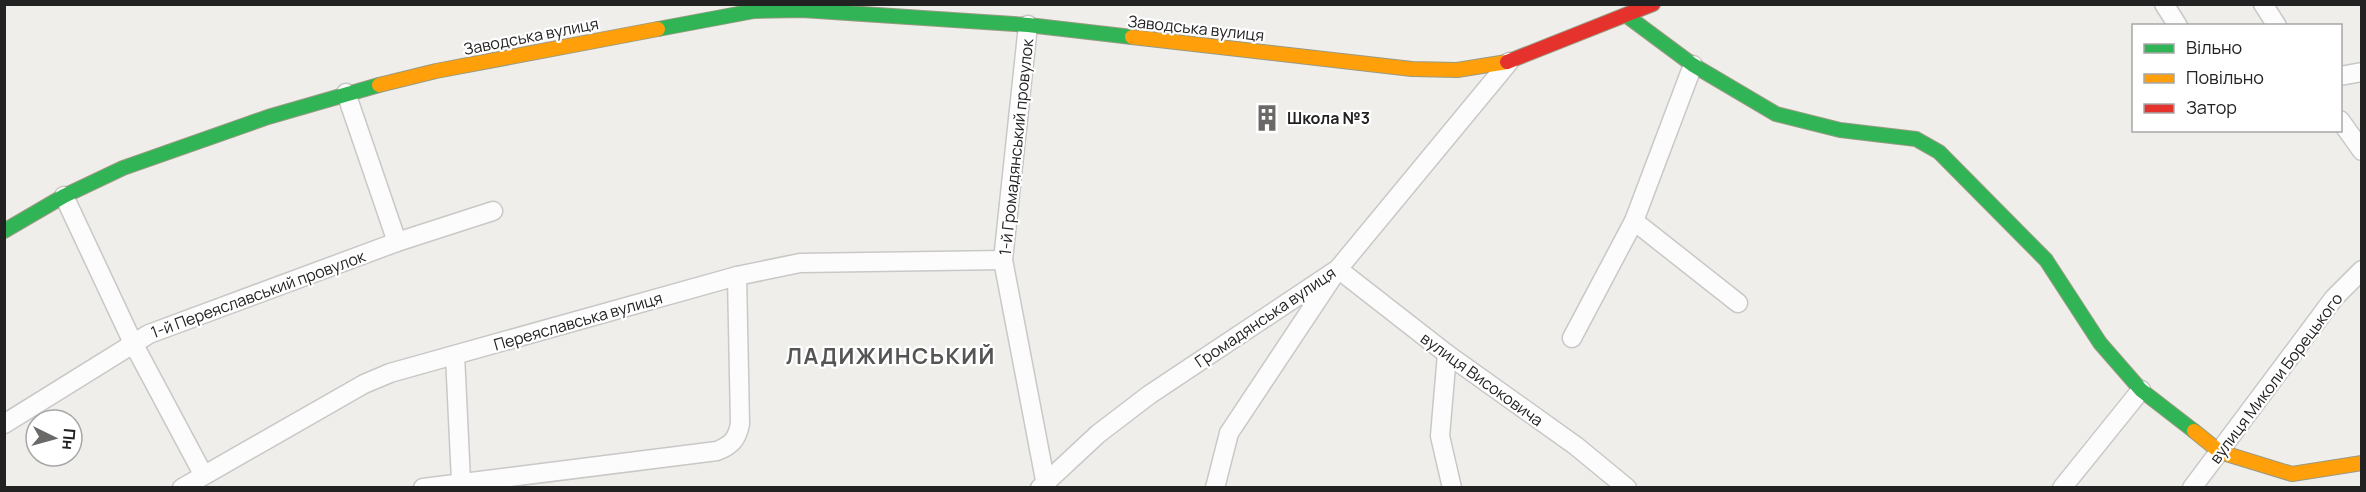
<svg xmlns="http://www.w3.org/2000/svg" width="2366" height="492" font-family="Manrope,sans-serif">
<rect width="100%" height="100%" fill="#f0eeeb"/>
<g fill="none" stroke-linecap="round" stroke-linejoin="round">
<defs>
<g id="street">
<path d="M2164 4 2178 26"/>
<path d="M2263 4 2277 26"/>
<path d="M1028 25 1003 260 1045 480"/>
<path d="M2340 76 2362 72"/>
<path d="M346 93 397 242"/>
<path d="M2340 120 2362 151"/>
<path d="M64 196 133 343 203 474"/>
<path d="M1634 221 1738 303"/>
<path d="M1572 338 1634 221 1693 65"/>
<path d="M1447 354 1440 436 1452 488"/>
<path d="M455 355 461 481"/>
<path d="M4 424 149 334 397 242 493 211"/>
<path d="M182 488 364 384 390 373 737 276 800 263 1003 260"/>
<path d="M423 488 717 451C732 445 737 439 740 424L737 276"/>
<path d="M1040 488 1098 434 1149 395 1338 269 1509 62"/>
<path d="M1215 488 1229 433 1338 269 1447 354 1576 446 1627 488"/>
<path d="M2062 488 2141 390"/>
<path d="M2192 488 2334 298 2362 270"/>
</g>
<g id="fast">
<path d="M1627 16 1693 65 1776 114 1840 130 1916 139 1939 152 2046 260 2100 343 2141 390 2194 431"/>
<path d="M658 29 754 11 802 10 1028 25 1132 37"/>
<path d="M4 231 64 196 123 168 268 117 379 85"/>
</g>
<g id="slow">
<path d="M1132 37 1412 69 1457 70 1507 62"/>
<path d="M379 85 436 71 658 29"/>
<path d="M2194 431 2220 452 2292 474 2362 463"/>
</g>
<path id="jam" d="M1507 62 1653 4"/>
</defs>
<!-- street casing -->
<use href="#street" stroke="#c9c8c7" stroke-width="21"/>
<!-- fast casing -->
<use href="#fast" stroke="#999a82" stroke-width="16"/>
<!-- slow casing -->
<use href="#slow" stroke="#999a82" stroke-width="16"/>
<!-- jam casing -->
<use href="#jam" stroke="#999a82" stroke-width="16"/>
<!-- street -->
<use href="#street" stroke="#fdfcfc" stroke-width="18"/>
<!-- fast -->
<use href="#fast" stroke="#30b455" stroke-width="14"/>
<!-- slow -->
<use href="#slow" stroke="#ff9f0a" stroke-width="14"/>
<!-- jam -->
<use href="#jam" stroke="#e5322d" stroke-width="14"/>
</g>
<!-- icons -->
<defs>
<symbol id="building-bare" viewBox="-9 -9 18 18"><path d="M-4-6H4V6H1V3H-1V6H-4ZM-2.5-4.3h1.7v1.8h-1.7ZM.8-4.3h1.7v1.8H.8ZM-2.5-1h1.7V.8h-1.7ZM.8-1h1.7V.8H.8Z" fill="#6a6968" stroke="#fff" stroke-width="2.5" paint-order="stroke"/></symbol>
</defs>
<g fill-rule="evenodd">
<use href="#building-bare" x="1248" y="99" width="38" height="38"/>
</g>
<g text-anchor="middle" stroke-width="4.5" stroke-linejoin="round" paint-order="stroke">
<!-- street labels -->
<g font-size="16" fill="#222" stroke="#fff">
<text transform="translate(1196 28) rotate(6)" y="6">Заводська вулиця</text>
<text transform="translate(531 36) rotate(-11)" y="6">Заводська вулиця</text>
<text transform="translate(1016 147) rotate(-84)" y="6">1-й Громадянський провулок</text>
<text transform="translate(258 294) rotate(-20)" y="6">1-й Переяславський провулок</text>
<text transform="translate(1265 317) rotate(-34)" y="6">Громадянська вулиця</text>
<text transform="translate(578 321) rotate(-16)" y="6">Переяславська вулиця</text>
<text transform="translate(2276 378) rotate(-53)" y="6">вулиця Миколи Борецького</text>
<text transform="translate(1482 379) rotate(36)" y="6">вулиця Високовича</text>
</g>
<!-- poi labels -->
<g font-size="16" font-weight="bold" fill="#222" stroke="#fff" text-anchor="start">
<text x="1287" y="124">Школа №3</text>
</g>
<!-- district labels -->
<g font-size="22" font-weight="bold" letter-spacing="1.5" fill="#555" stroke="#fff">
<text x="891" y="364">ЛАДИЖИНСЬКИЙ</text>
</g>
</g>
<!-- border -->
<rect width="2366" height="492" fill="none" stroke="#222222" stroke-width="12"/>
<!-- legend -->
<rect x="2132" y="24" width="210" height="108" fill="#ffffff" stroke="#a7a7a7" stroke-width="1.5"/>
<rect x="2144" y="44" width="30" height="9" fill="#30b455" stroke="#a7a7a7" stroke-width="1.5"/>
<text x="2186" y="54" font-size="18" fill="#222222">Вільно</text>
<rect x="2144" y="74" width="30" height="9" fill="#ff9f0a" stroke="#a7a7a7" stroke-width="1.5"/>
<text x="2186" y="84" font-size="18" fill="#222222">Повільно</text>
<rect x="2144" y="104" width="30" height="9" fill="#e5322d" stroke="#a7a7a7" stroke-width="1.5"/>
<text x="2186" y="114" font-size="18" fill="#222222">Затор</text>
<!-- north arrow -->
<g transform="translate(54 438) rotate(95)"><circle r="28" fill="#ffffff" stroke="#a7a7a7" stroke-width="1.5"/>
<path d="M0-4.5L10 22L0 15L-10 22Z" fill="#6a6968"/>
<text y="-9" font-size="16" font-weight="bold" text-anchor="middle" fill="#222222">Пн</text>
</g>
</svg>
